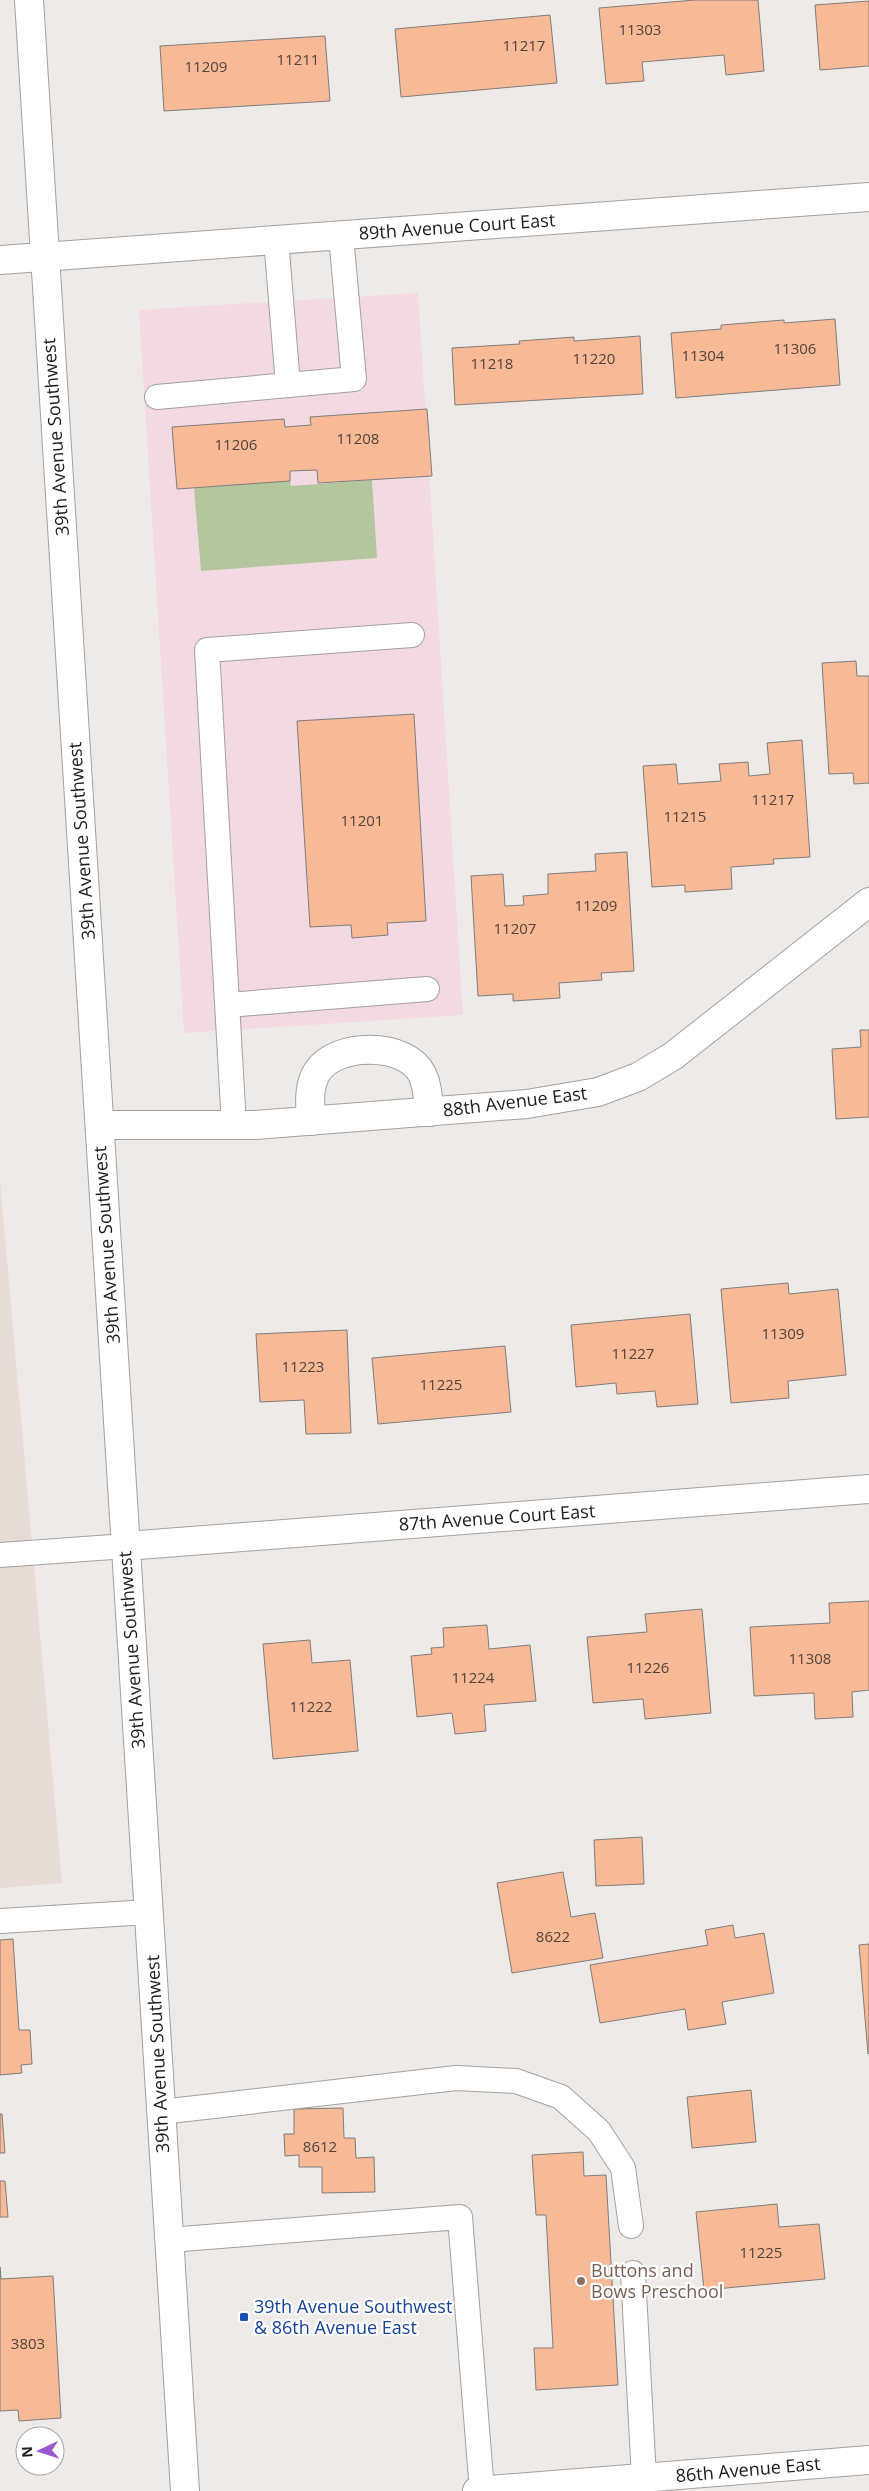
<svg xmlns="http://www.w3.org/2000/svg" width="869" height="2491" font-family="'Open Sans',sans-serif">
<rect width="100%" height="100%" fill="#edeae8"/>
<!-- commercial -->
<path fill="#f2d9e2" d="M418 293 463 1015 184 1033 139 310Z"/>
<!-- built -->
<path fill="#e6dbd5" d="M0 1181 62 1883 0 1888Z"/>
<!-- green -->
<path fill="#b3c69e" d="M372 480 377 558 201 571 194 488 290 481 291 486Z"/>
<!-- building -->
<g fill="#f7b996" stroke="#7f7d7b">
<path d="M695 0H758L764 71 726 75 724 55 642 62 644 81 606 84 599 8Z"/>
<path d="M869 1V66L820 70 815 5Z"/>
<path d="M550 15 557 83 401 97 395 29Z"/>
<path d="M325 36 330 101 164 111 160 46Z"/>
<path d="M835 319 840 385 676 398 671 333 721 329V325L784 320V323Z"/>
<path d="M640 336 643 394 455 405 452 348 520 344 519 341 574 337V341Z"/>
<path d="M427 409 432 476 318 483 317 470 290 471V481L177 489 172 427 284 419 285 427 311 425 310 417Z"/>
<path d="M856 661 857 676H869V783L854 784 853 773 829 774 822 663Z"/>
<path d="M414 714 426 921 387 923 388 935 352 938 351 925 310 927 297 721Z"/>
<path d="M802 740 810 857 773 859 774 864 731 867 732 889 685 892V885L652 887 643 766 676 764 678 784 721 781 719 764 748 762 749 776 770 774 767 743Z"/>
<path d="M627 852 634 971 601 973 602 980 559 983 560 998 513 1001V994L478 996 471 876 503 874 505 906 524 905 523 896 548 894V874L596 871 595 854Z"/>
<path d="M860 1030H869V1117L836 1119 832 1049 861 1047Z"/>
<path d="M788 1283 789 1294 838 1289 846 1375 788 1381 789 1398 731 1403 721 1289Z"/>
<path d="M690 1314 698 1404 657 1407 655 1391 617 1394 616 1383 576 1387 571 1325Z"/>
<path d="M347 1330 351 1433 306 1434 304 1400 260 1402 256 1334Z"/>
<path d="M505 1346 511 1412 378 1424 372 1358Z"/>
<path d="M869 1601V1690L852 1692 853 1717 815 1719 814 1693 754 1696 750 1627 830 1623 829 1603Z"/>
<path d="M702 1609 711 1713 645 1719 643 1699 593 1703 587 1637 647 1632 645 1614Z"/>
<path d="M487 1625 489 1649 530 1645 536 1701 484 1705 486 1731 455 1734 452 1713 417 1717 411 1656 432 1654 431 1648 444 1647 443 1628Z"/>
<path d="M310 1640 312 1663 350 1660 358 1751 273 1759 263 1644Z"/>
<path d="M642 1837 644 1884 596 1886 594 1840Z"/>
<path d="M563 1872 571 1917 595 1913 603 1958 512 1973 497 1883Z"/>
<path d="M733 1925 735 1938 764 1933 774 1993 722 2002 726 2024 688 2030 685 2009 600 2023 590 1965 708 1945 705 1930Z"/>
<path d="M13 1939 19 2030H30L32 2064 21 2065 22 2073 0 2075V1940Z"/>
<path d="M869 1944V2053L868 2054 859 1945Z"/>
<path d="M751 2090 756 2142 692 2148 687 2097Z"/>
<path d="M343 2108 344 2138H355L356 2158 374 2157 375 2192 322 2193V2167H299V2155L285 2156 284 2134H294V2109Z"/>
<path d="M0 2114H2L5 2153H0Z"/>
<path d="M583 2152 584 2176 606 2175 618 2385 536 2390 534 2348H553L546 2215H536L532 2155Z"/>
<path d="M0 2181H5L8 2217H0Z"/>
<path d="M777 2204 779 2227 819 2224 825 2279 704 2290 696 2212Z"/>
<path d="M0 2267 1 2279 53 2276 61 2418 19 2421 18 2410 0 2411Z"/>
</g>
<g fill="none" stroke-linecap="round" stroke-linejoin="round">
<defs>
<g id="lane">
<path d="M276 239 288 385"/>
<path d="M157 397 354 379 341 236"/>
<path d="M228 1005 427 989"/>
<path d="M234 1126 207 650 412 635"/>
<path d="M0 1555 126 1546"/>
<path d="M0 1921 149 1912"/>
<path d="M161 2112 456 2078 516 2081 561 2097 599 2131 623 2168 631 2226"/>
<path d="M169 2240 460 2217 482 2491"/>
<path d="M633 2273 644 2478"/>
</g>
<g id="street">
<path d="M0 260 869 197"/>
<path d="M311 1121C310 1104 308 1087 317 1072 336 1042 406 1042 422 1074 428 1086 428 1099 429 1112"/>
<path d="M100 1125H255L527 1104 598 1092 638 1077 673 1056 869 902"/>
<path d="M126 1546 869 1489"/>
</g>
<g id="secondary">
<path d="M29 0 185 2491"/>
<path d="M477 2491 869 2460"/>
</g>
</defs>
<!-- lane casing -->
<use href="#lane" stroke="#a3a09e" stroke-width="26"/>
<!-- street casing -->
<use href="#street" stroke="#a3a09e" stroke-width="30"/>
<!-- secondary casing -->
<use href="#secondary" stroke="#a3a09e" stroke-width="30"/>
<!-- lane -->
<use href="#lane" stroke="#fff" stroke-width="24"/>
<!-- street -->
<use href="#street" stroke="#fff" stroke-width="28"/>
<!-- secondary -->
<use href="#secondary" stroke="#fff" stroke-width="28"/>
</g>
<!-- markers -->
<circle fill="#8d6e63" stroke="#fff" stroke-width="2" cx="581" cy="2281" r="5"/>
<rect fill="#1a4fb4" stroke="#fff" stroke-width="2" x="239" y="2312" width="10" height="10" rx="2.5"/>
<g text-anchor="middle" stroke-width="4.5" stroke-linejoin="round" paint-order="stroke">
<!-- number labels -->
<g font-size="15" fill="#54433a">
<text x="640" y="35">11303</text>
<text x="524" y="51">11217</text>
<text x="298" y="65">11211</text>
<text x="206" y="72">11209</text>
<text x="795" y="354">11306</text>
<text x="703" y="361">11304</text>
<text x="594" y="364">11220</text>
<text x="492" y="369">11218</text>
<text x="358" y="444">11208</text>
<text x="236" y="450">11206</text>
<text x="773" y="805">11217</text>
<text x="685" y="822">11215</text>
<text x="362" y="826">11201</text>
<text x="596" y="911">11209</text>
<text x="515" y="934">11207</text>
<text x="783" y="1339">11309</text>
<text x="633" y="1359">11227</text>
<text x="303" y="1372">11223</text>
<text x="441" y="1390">11225</text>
<text x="810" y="1664">11308</text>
<text x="648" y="1673">11226</text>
<text x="473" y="1683">11224</text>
<text x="311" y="1712">11222</text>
<text x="553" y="1942">8622</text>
<text x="320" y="2152">8612</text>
<text x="761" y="2258">11225</text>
<text x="28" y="2349">3803</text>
</g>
<!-- street labels -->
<g font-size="18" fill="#1d1c1c" stroke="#fff">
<text transform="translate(457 227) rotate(-4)" y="6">89th Avenue Court East</text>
<text transform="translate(56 437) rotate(-94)" y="6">39th Avenue Southwest</text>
<text transform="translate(82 841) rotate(-94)" y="6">39th Avenue Southwest</text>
<text transform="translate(515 1102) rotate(-7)" y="6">88th Avenue East</text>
<text transform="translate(107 1245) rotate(-94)" y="6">39th Avenue Southwest</text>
<text transform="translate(497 1518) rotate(-4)" y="6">87th Avenue Court East</text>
<text transform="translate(132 1650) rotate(-94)" y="6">39th Avenue Southwest</text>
<text transform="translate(158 2054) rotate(-93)" y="6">39th Avenue Southwest</text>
<text transform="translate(748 2470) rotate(-5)" y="6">86th Avenue East</text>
</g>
<!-- education labels -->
<g font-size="18" fill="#785e54" stroke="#fff" text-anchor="start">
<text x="591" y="2277">Buttons and<tspan x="591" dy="21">Bows Preschool</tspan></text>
</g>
<!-- transit labels -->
<g font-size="18" fill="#164399" stroke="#fff" text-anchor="start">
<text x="254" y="2313">39th Avenue Southwest<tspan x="254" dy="21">&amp; 86th Avenue East</tspan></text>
</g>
</g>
<!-- north arrow -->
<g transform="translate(40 2451) rotate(266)"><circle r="24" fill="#ffffff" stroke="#a5a4a4"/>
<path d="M0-4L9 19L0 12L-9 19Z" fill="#9658ce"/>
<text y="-8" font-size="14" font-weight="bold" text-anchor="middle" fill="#1d1c1c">N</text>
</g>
</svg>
